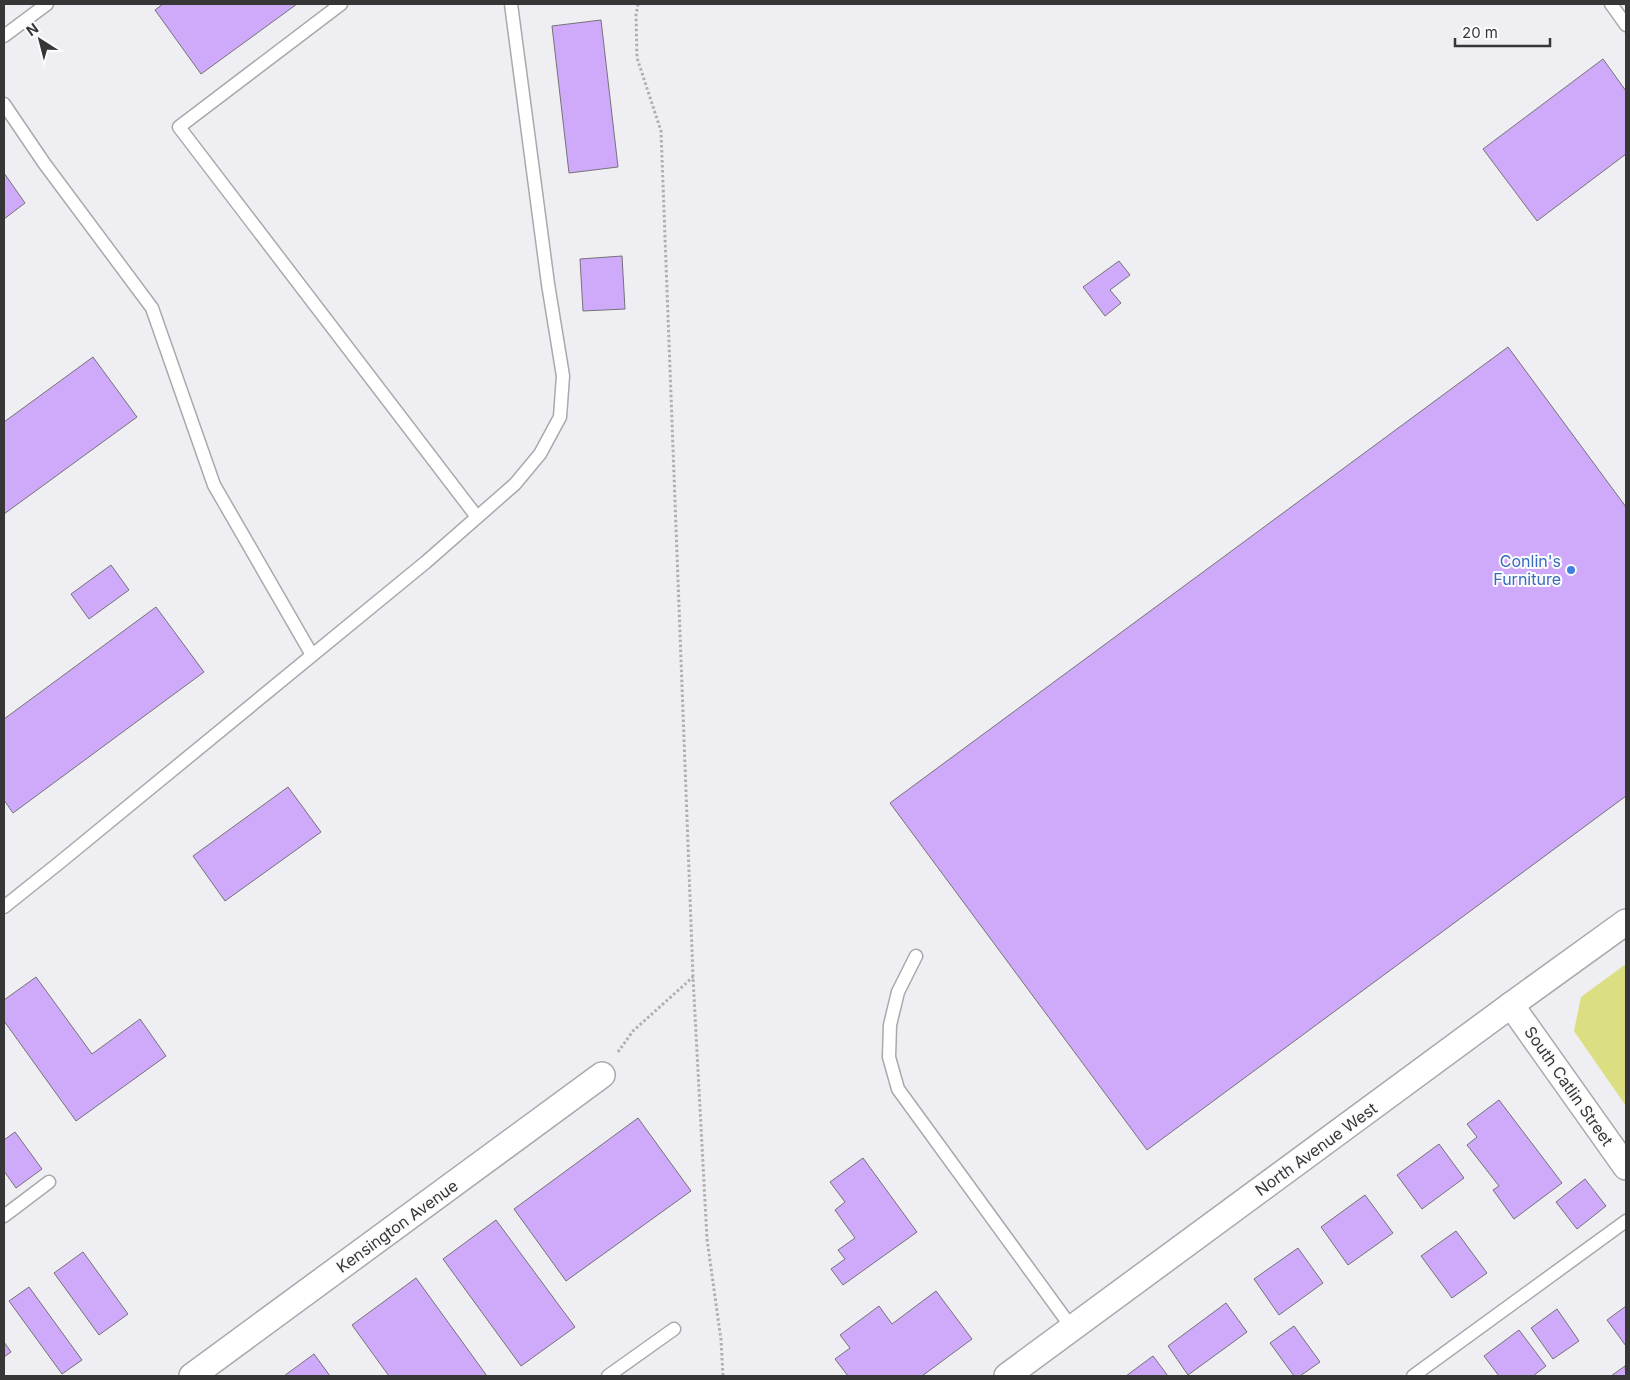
<svg xmlns="http://www.w3.org/2000/svg" width="1630" height="1380" font-family="Inter,sans-serif">
<rect width="100%" height="100%" fill="#efeef2"/>
<!-- green -->
<path fill="#dbde81" d="M1626 964V1106L1574 1031 1581 997Z"/>
<!-- building -->
<g fill="#d0aafa" stroke="#747376">
<path d="M163 4H297L201 74 155 10Z"/>
<path d="M601 20 618 167 569 173 552 26Z"/>
<path d="M1603 59 1626 91V154L1537 221 1483 149Z"/>
<path d="M4 173 25 203 4 219Z"/>
<path d="M622 256 625 309 583 311 580 259Z"/>
<path d="M1119 261 1130 275 1110 290 1121 303 1105 316 1083 287Z"/>
<path d="M1508 347 1626 507V796L1147 1150 890 803Z"/>
<path d="M93 357 137 417 4 514V422Z"/>
<path d="M111 565 129 590 89 619 71 594Z"/>
<path d="M156 607 204 672 13 813 4 800V719Z"/>
<path d="M288 787 321 832 225 901 193 856Z"/>
<path d="M36 977 92 1054 140 1019 166 1056 76 1121 4 1021V1000Z"/>
<path d="M1499 1100 1562 1183 1514 1219 1493 1190 1499 1186 1467 1145 1477 1137 1467 1124Z"/>
<path d="M638 1118 691 1191 566 1281 514 1209Z"/>
<path d="M15 1132 42 1169 16 1188 4 1171V1140Z"/>
<path d="M1439 1144 1464 1178 1422 1209 1397 1175Z"/>
<path d="M863 1158 917 1232 843 1285 831 1269 845 1259 838 1250 855 1238 835 1210 845 1202 830 1182Z"/>
<path d="M1585 1179 1606 1206 1577 1229 1556 1202Z"/>
<path d="M1365 1195 1393 1233 1348 1265 1321 1227Z"/>
<path d="M496 1220 575 1327 521 1366 443 1259Z"/>
<path d="M1456 1231 1487 1273 1452 1298 1421 1256Z"/>
<path d="M1298 1248 1323 1283 1279 1315 1254 1279Z"/>
<path d="M83 1252 128 1314 99 1335 54 1273Z"/>
<path d="M416 1278 487 1376H389L352 1325Z"/>
<path d="M29 1287 82 1360 62 1374 9 1301Z"/>
<path d="M936 1291 972 1339 922 1376H848L835 1359 850 1348 840 1335 879 1306 892 1324Z"/>
<path d="M1226 1303 1247 1332 1188 1375 1168 1346Z"/>
<path d="M1626 1306V1346L1607 1320Z"/>
<path d="M1557 1309 1579 1341 1553 1359 1531 1328Z"/>
<path d="M1294 1326 1320 1362 1300 1376H1294L1270 1343Z"/>
<path d="M1519 1330 1546 1366 1533 1376H1499L1484 1356Z"/>
<path d="M4 1342 11 1352 4 1357Z"/>
<path d="M314 1354 330 1376H284Z"/>
<path d="M1153 1356 1168 1376H1126Z"/>
<path d="M1625 1366 1626 1376H1611Z"/>
</g>
<g fill="none" stroke-linecap="round" stroke-linejoin="round">
<defs>
<g id="service">
<path d="M341 4 179 127 477 517"/>
<path d="M1611 4 1626 25"/>
<path d="M4 36 47 4"/>
<path d="M4 104 44 163 152 308 214 485 312 655"/>
<path d="M4 907 59 863 426 562 515 484 540 454 560 417 563 376 548 284 511 4"/>
<path d="M916 956 898 992 890 1025 889 1057 898 1089 1072 1328"/>
<path d="M4 1216 49 1182"/>
<path d="M608 1376 674 1329"/>
<path d="M1413 1376 1626 1221"/>
</g>
<g id="minor">
<path d="M1511 1005 1626 1167"/>
<path d="M192 1376 602 1075"/>
<path d="M1007 1376 1511 1005 1626 922"/>
</g>
</defs>
<!-- service casing -->
<use href="#service" stroke="#a9a9ad" stroke-width="15"/>
<!-- minor casing -->
<use href="#minor" stroke="#a9a9ad" stroke-width="28"/>
<!-- path -->
<g stroke="#afaeb1" stroke-width="3" stroke-dasharray="2.5 2.5" stroke-linecap="butt">
<path d="M638 4 636 15 637 58 661 131 693 977 707 1239 721 1340 723 1376"/>
<path d="M618 1052 633 1031 693 977"/>
</g>
<!-- service -->
<use href="#service" stroke="#fff" stroke-width="12"/>
<!-- minor -->
<use href="#minor" stroke="#fff" stroke-width="25"/>
</g>
<!-- markers -->
<circle fill="#3f7fe0" stroke="#fcfcfe" stroke-width="2" cx="1571" cy="570" r="5"/>
<g text-anchor="middle" stroke-width="4" stroke-linejoin="round" paint-order="stroke">
<!-- shop labels -->
<g font-size="16" fill="#366cbe" stroke="#fcfcfe" text-anchor="end">
<text x="1561" y="567">Conlin's<tspan x="1561" dy="18">Furniture</tspan></text>
</g>
<!-- street labels -->
<g font-size="16" fill="#363637" stroke="#fcfcfe">
<text transform="translate(1569 1086) rotate(55)" y="6">South Catlin Street</text>
<text transform="translate(1316 1149) rotate(-36)" y="6">North Avenue West</text>
<text transform="translate(397 1226) rotate(-36)" y="6">Kensington Avenue</text>
</g>
</g>
<!-- border -->
<rect width="1630" height="1380" fill="none" stroke="#363637" stroke-width="10"/>
<!-- north arrow -->
<g transform="translate(40 40) rotate(324)" stroke="#fcfcfe" stroke-width="4" paint-order="stroke">
<path d="M0-4L9 19L0 12L-9 19Z" fill="#363637"/>
<text y="-8" font-size="14" font-weight="bold" text-anchor="middle" fill="#363637">N</text>
</g>
<!-- scale -->
<path d="M1455 38v8h95v-8" fill="none" stroke="#363637" stroke-width="2.5"/>
<text x="1462" y="38" font-size="15" fill="#363637" stroke="#fcfcfe" stroke-width="4" paint-order="stroke">20 m</text>
</svg>
